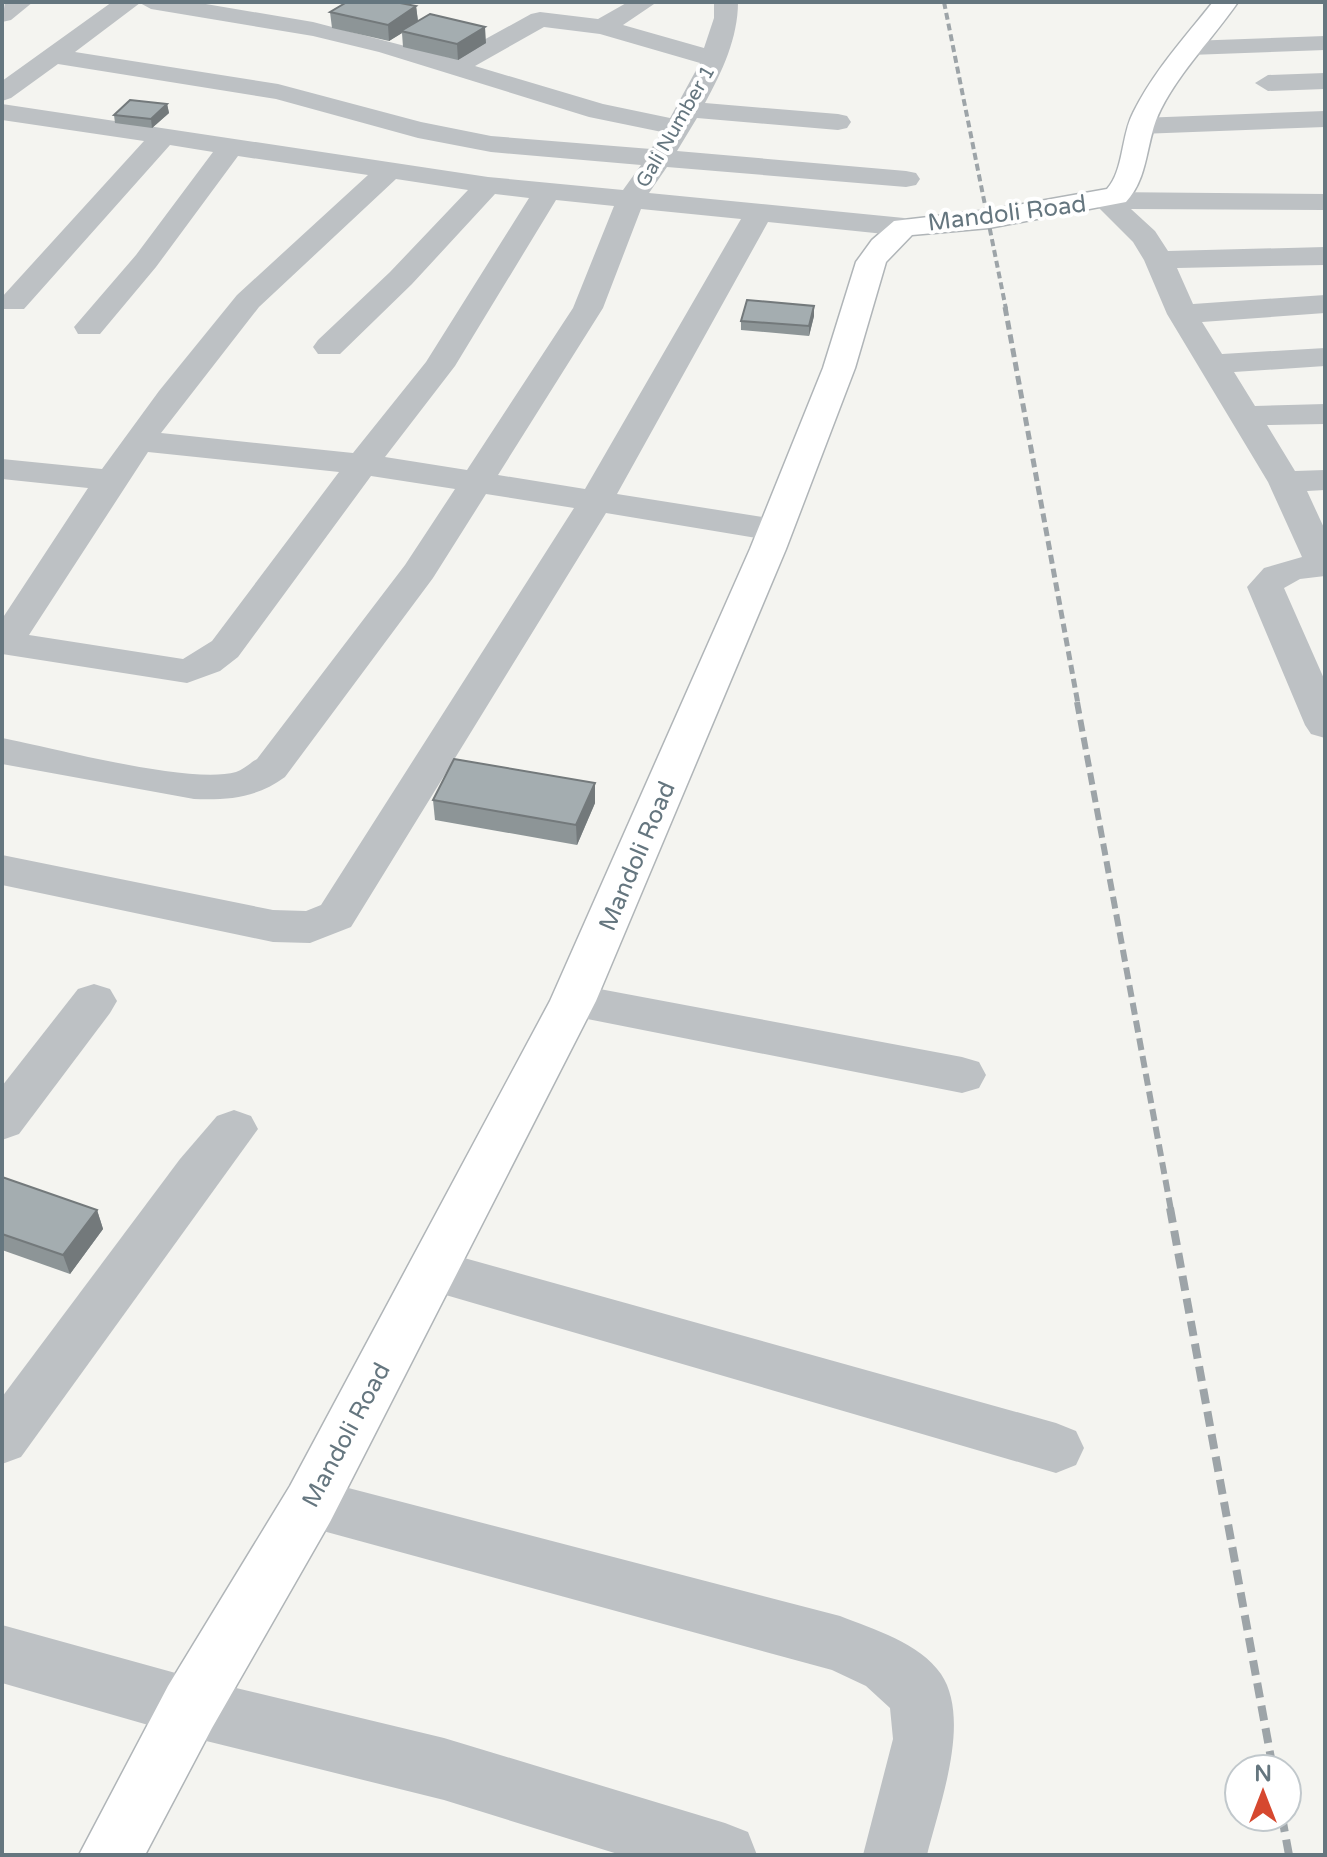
<svg xmlns="http://www.w3.org/2000/svg" width="1327" height="1857" font-family="'Varela Round',sans-serif">
<rect width="100%" height="100%" fill="#f4f4f0"/>
<g fill="none" stroke-linecap="round" stroke-linejoin="round">
<defs>
<path id="secondary" d="M1213 2H1238C1213 38 1181 70 1161 109 1145 140 1150 176 1126 202L989 228 912 235 886 262 855 368 786 549 596 1001 330 1522 212 1728 145 1855H79L168 1686 290 1486 550 1001 750 549 823 368 856 262 872 240 894 221 989 210 1107 189C1124 170 1121 136 1133 113 1153 72 1185 37 1213 2Z"/>
</defs>
<!-- secondary casing -->
<use href="#secondary" stroke="#b0b5b8" stroke-width="3"/>
<!-- street -->
<g fill="#bdc1c4" fill-rule="evenodd">
<path d="M5 2H33L11 20 2 22Z"/>
<path d="M112 2H194L313 22 451 58 531 14 540 12 598 19 628 2H657L623 25 704 48 714 18V2H738C738 38 722 72 705 103L838 114 847 116 851 122 847 128 838 130 697 118 677 151 906 171 916 173 920 179 916 185 906 187 667 167 649 193 904 218 914 221 918 227 914 233 904 236 768 222 617 494 775 519 787 523 793 530 787 537 775 541 606 513 351 927 310 943 273 942 2 885V855L273 910 306 911 321 905 574 508 486 494 433 578 285 777C256 798 230 800 194 799L2 764V738C54 748 190 785 236 772 243 770 250 763 257 759L405 565 455 489 371 476 238 657 220 671 187 683 2 654V619L88 488 2 479V459L102 469 159 391 237 295 368 175 238 156 156 267 100 334H78L74 327 136 255 213 152 170 145 24 309H2V297L144 141 2 120V104L488 177 623 190 641 165 491 152 418 138 276 99 58 64 11 98 2 101V81ZM140 3 151 9 313 36 379 52 589 117 662 132 651 149 491 136 421 122 278 84 75 52ZM544 27 600 34 700 63 670 118 603 104 475 66ZM396 179 468 190 390 272 318 340 313 347 318 354H340L412 284 495 194 529 198 426 362 353 453 161 433 259 307ZM556 200 614 206 573 308 467 470 385 457 455 366ZM641 209 741 219 585 489 498 475 603 308ZM148 452 339 472 212 641 183 659 29 635Z"/>
<path d="M1325 36V50L1190 55 1178 48 1190 41Z"/>
<path d="M1325 73V89L1268 91 1255 83 1268 75Z"/>
<path d="M1325 111V127L1140 134 1131 132 1127 126 1131 120 1140 118Z"/>
<path d="M1105 192 1325 194V210L1131 209 1155 231 1168 251 1325 247V265L1177 268 1193 304 1325 295V313L1202 322 1222 354 1325 348V366L1234 372 1255 406 1325 404V424L1267 425 1295 471 1325 470V490L1307 491 1325 530V576L1300 579 1284 588 1325 681V738L1311 734 1305 725 1247 587 1264 568 1302 557 1268 482 1167 314 1144 260 1133 242 1091 200 1095 194Z"/>
<path d="M94 984 110 989 117 1001 110 1013 19 1134 2 1140V1086L78 989Z"/>
<path d="M573 984 962 1057 979 1062 986 1075 979 1088 962 1093 557 1013 550 1001 557 989Z"/>
<path d="M234 1110 251 1116 258 1129 21 1457 2 1464V1397L180 1159 217 1116Z"/>
<path d="M432 1249 1056 1423 1076 1431 1084 1448 1076 1465 1056 1473 432 1291 414 1285 406 1270 414 1255Z"/>
<path d="M310 1478 840 1616C873 1629 920 1643 941 1674 972 1720 939 1806 927 1855H863L893 1739 890 1708 866 1686 832 1670 290 1522 282 1504 290 1486Z"/>
<path d="M2 1625 190 1677 444 1738 725 1823 748 1832 757 1855H621L444 1800 190 1737 2 1683Z"/>
</g>
<!-- secondary -->
<use href="#secondary" fill="#fff" fill-rule="evenodd"/>
<!-- rail-far3 -->
<path stroke="#9da4a8" stroke-width="4" stroke-dasharray="7 4" stroke-linecap="butt" d="M944 2 1006 309"/>
<!-- rail-far2 -->
<path stroke="#9da4a8" stroke-width="5" stroke-dasharray="9 5" stroke-linecap="butt" d="M1005 307 1078 704"/>
<!-- rail-far1 -->
<path stroke="#9da4a8" stroke-width="6" stroke-dasharray="12 6" stroke-linecap="butt" d="M1077 702 1171 1210"/>
<!-- rail -->
<g stroke="#9da4a8" stroke-width="8" stroke-dasharray="15 8" stroke-linecap="butt">
<path d="M1170 1208 1273 1769"/>
<path d="M1282 1817 1289 1855"/>
</g>
</g>
<!-- wall -->
<g fill="#8d9597">
<path d="M416 6 418 21 486 43 458 60 403 47 402 33 389 41 332 28 330 12Z"/>
<path d="M167 104 169 113 152 128 115 123 114 115Z"/>
<path d="M814 316 809 336 741 330V321Z"/>
<path d="M595 783V803L577 845 435 820 433 800Z"/>
<path d="M2 1177 97 1210 103 1229 70 1274 2 1250Z"/>
</g>
<!-- shaded-wall -->
<g fill="#73797b">
<path d="M416 6 418 22 401 31 402 33 389 41 388 25Z"/>
<path d="M485 27 486 43 458 60 457 44Z"/>
<path d="M167 104 169 113 152 128 151 119Z"/>
<path d="M814 306V316L809 336V326Z"/>
<path d="M595 783V803L577 845 576 825Z"/>
<path d="M97 1210 103 1229 70 1274 63 1255Z"/>
</g>
<!-- building -->
<g fill="#a4adb0" stroke="#73797b" stroke-width="2">
<path d="M347 2H395L416 6 388 25 330 12Z"/>
<path d="M430 14 485 27 457 44 401 31Z"/>
<path d="M130 100 167 104 151 119 114 115Z"/>
<path d="M747 300 814 306 809 326 741 321Z"/>
<path d="M454 759 595 783 576 825 433 800Z"/>
<path d="M2 1177 97 1210 63 1255 2 1234Z"/>
</g>
<g text-anchor="middle" stroke-width="8" stroke-linejoin="round" paint-order="stroke">
<!-- far-street labels -->
<g font-size="20" fill="#65767f" stroke="#fff">
<text transform="translate(675 126) rotate(-60)" y="7">Gali Number 1</text>
</g>
<!-- street labels -->
<g font-size="24" fill="#65767f" stroke="#fff">
<text transform="translate(1007 213) rotate(-7)" y="8">Mandoli Road</text>
<text transform="translate(637 856) rotate(-67)" y="8">Mandoli Road</text>
<text transform="translate(346 1435) rotate(-62)" y="8">Mandoli Road</text>
</g>
</g>
<!-- border -->
<rect width="1327" height="1857" fill="none" stroke="#65767f" stroke-width="8"/>
<!-- north arrow -->
<g transform="translate(1263 1793)"><circle r="38" fill="#ffffff" stroke="#c1c8cc" stroke-width="2"/>
<path d="M0-6L14 30L0 20L-14 30Z" fill="#d6482f"/>
<text y="-12" font-size="22" font-weight="bold" text-anchor="middle" fill="#65767f">N</text>
</g>
</svg>
